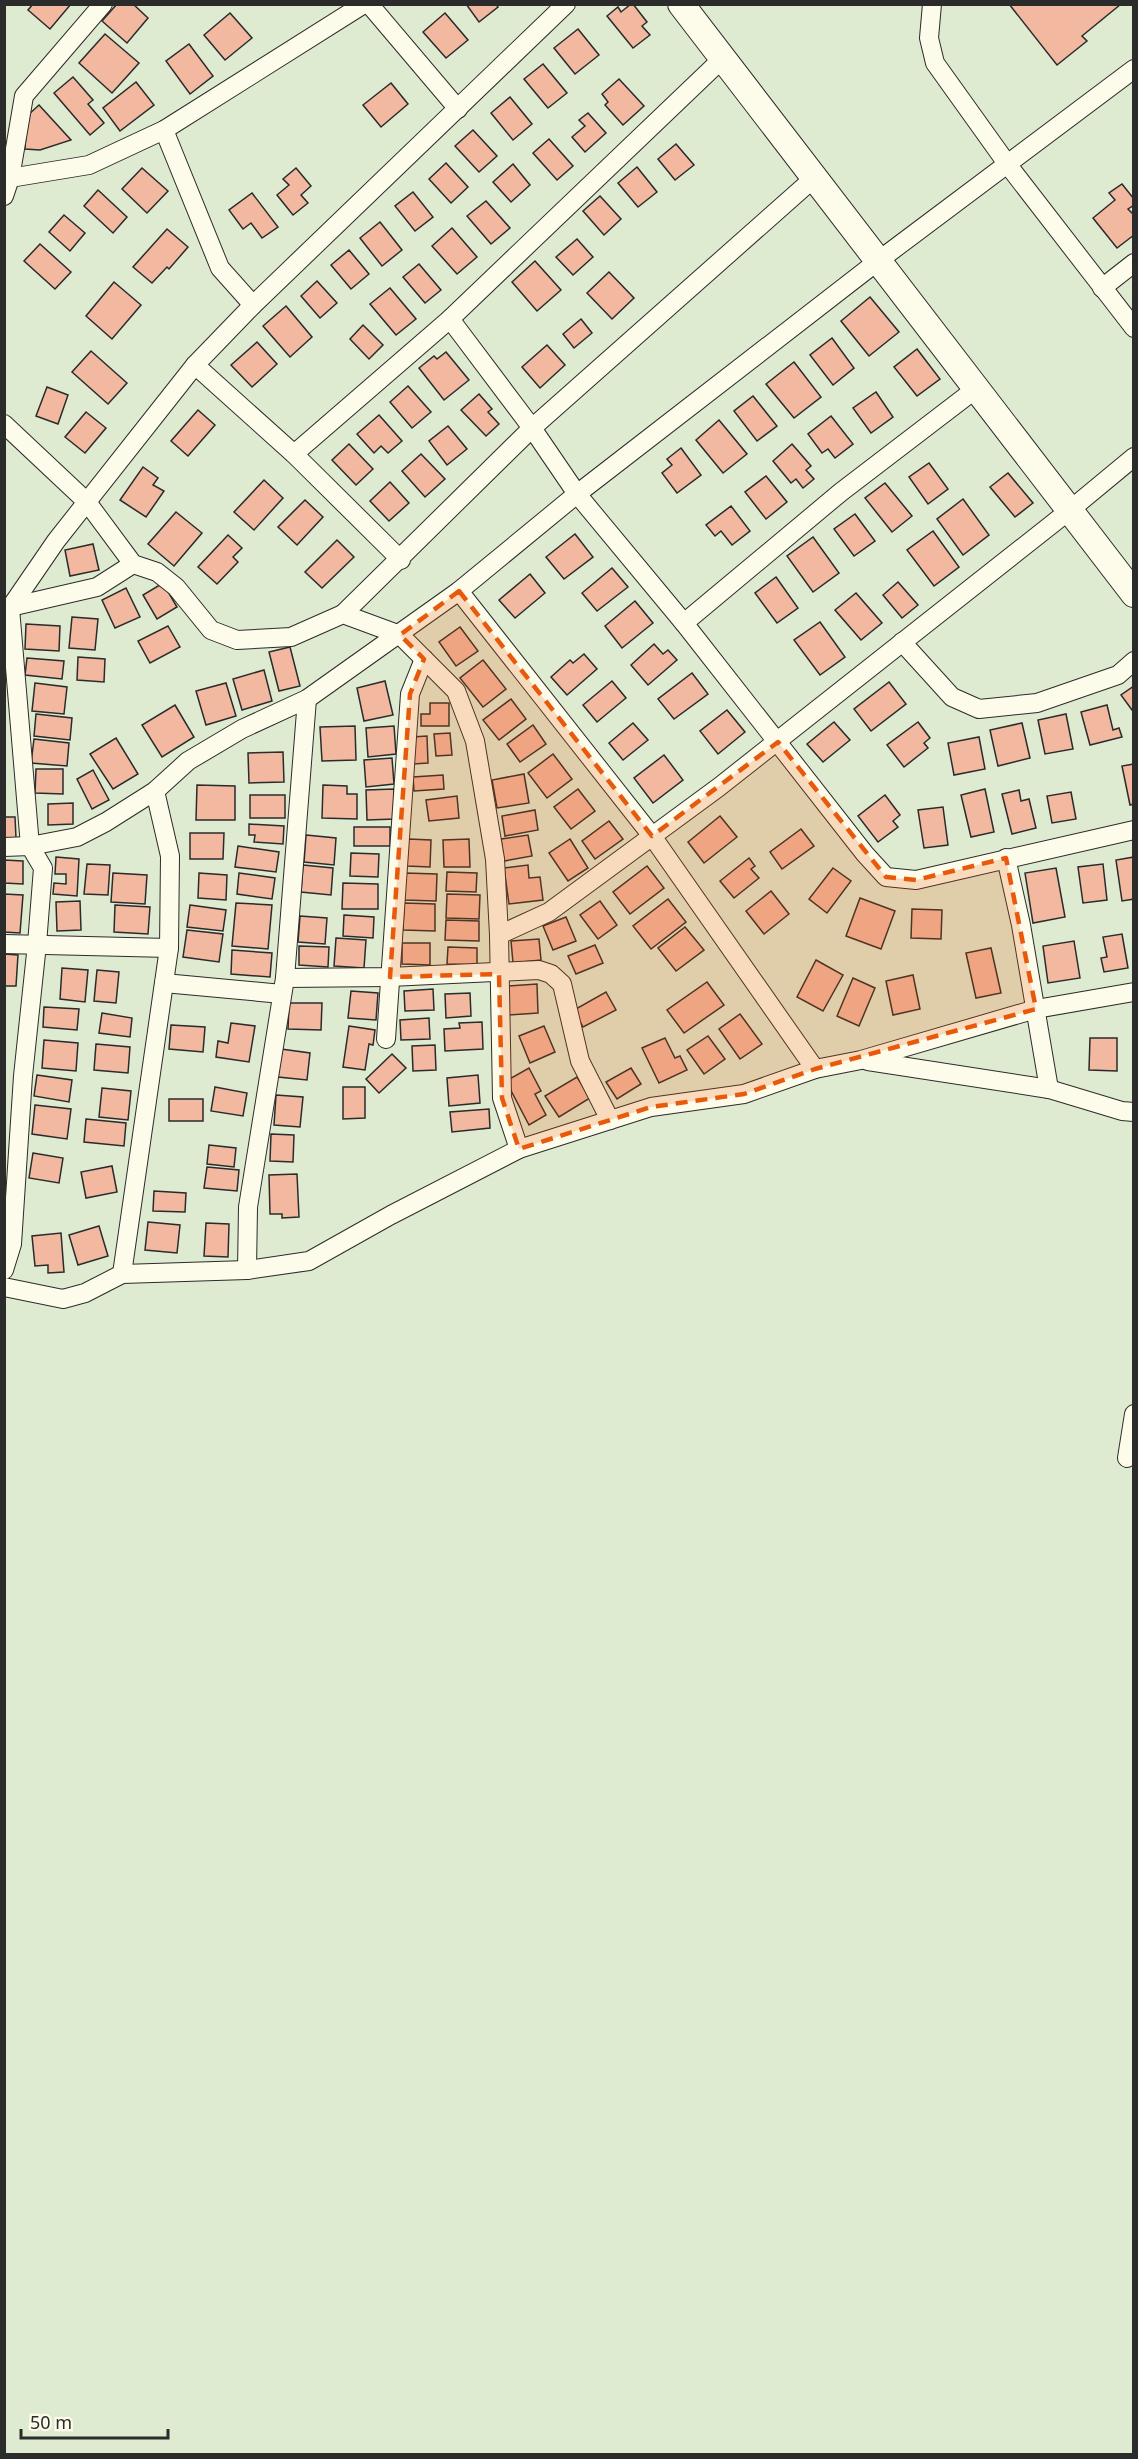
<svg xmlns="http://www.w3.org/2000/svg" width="1138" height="2459" font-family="'Noto Sans',sans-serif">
<rect width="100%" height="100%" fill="#fdfbea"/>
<!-- green -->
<rect fill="#deebd1" stroke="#74746e" stroke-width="1.5" x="5" y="5" width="1128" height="2449"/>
<!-- building -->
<g fill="#f2b8a0" stroke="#2b2b2b" stroke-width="1.5">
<path d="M33 4H71L50 29 28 10Z"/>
<path d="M117 4H133L148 18 127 43 102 21Z"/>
<path d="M466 4H496L498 7 479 22Z"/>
<path d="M631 4H633L647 22 642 26 650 35 633 48 607 16 618 7 621 12Z"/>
<path d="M1009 4H1121L1082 36 1087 41 1057 65Z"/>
<path d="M230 13 252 38 225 60 204 35Z"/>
<path d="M445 13 468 40 446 58 423 32Z"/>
<path d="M578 29 599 55 575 74 554 48Z"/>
<path d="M105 34 139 63 112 93 79 63Z"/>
<path d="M189 44 213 76 190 94 166 61Z"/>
<path d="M543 64 567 93 548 108 524 79Z"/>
<path d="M73 77 93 100 88 104 104 123 90 135 54 93Z"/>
<path d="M619 79 644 106 623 125 605 105 608 102 602 94Z"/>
<path d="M136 82 154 105 120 131 103 108Z"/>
<path d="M391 83 408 104 381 127 363 105Z"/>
<path d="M510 97 532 124 513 140 491 113Z"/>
<path d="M39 105 71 140 40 150 25 149 27 116Z"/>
<path d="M588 113 606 133 585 152 572 137 585 126 579 120Z"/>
<path d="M473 130 497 156 479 172 455 146Z"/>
<path d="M549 139 573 166 557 180 533 153Z"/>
<path d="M676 144 694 165 675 180 658 159Z"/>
<path d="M446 163 468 187 451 203 429 179Z"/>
<path d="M513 164 530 185 511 202 493 182Z"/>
<path d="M637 167 657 192 638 207 618 183Z"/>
<path d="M142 168 168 191 147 213 122 189Z"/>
<path d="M296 168 311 186 301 195 308 203 293 215 277 195 289 185 283 179Z"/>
<path d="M1122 184 1134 199V205L1128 209 1134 215V235L1117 248 1093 218 1115 200 1109 193Z"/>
<path d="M98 190 127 217 113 233 84 206Z"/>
<path d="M413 192 433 217 415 231 395 206Z"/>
<path d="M252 193 278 227 262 238 251 223 243 229 229 210Z"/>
<path d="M600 196 621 219 604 235 583 211Z"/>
<path d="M486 201 510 228 491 244 467 216Z"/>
<path d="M64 215 85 233 70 251 49 232Z"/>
<path d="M380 222 402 250 382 266 360 238Z"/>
<path d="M452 228 477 257 457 274 432 246Z"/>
<path d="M167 229 188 247 169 269 167 267 152 283 133 267Z"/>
<path d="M577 239 593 257 573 275 556 257Z"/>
<path d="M40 244 71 272 55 289 24 261Z"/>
<path d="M349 250 369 274 351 289 331 265Z"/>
<path d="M535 261 561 290 537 311 512 282Z"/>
<path d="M419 264 441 290 425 303 403 277Z"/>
<path d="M609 272 634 298 612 319 587 293Z"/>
<path d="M317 281 337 303 320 318 301 296Z"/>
<path d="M114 282 141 305 112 339 86 316Z"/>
<path d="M390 288 416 319 396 335 370 304Z"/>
<path d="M870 297 899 332 869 356 841 321Z"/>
<path d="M286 306 312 337 290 357 263 326Z"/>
<path d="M581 319 592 333 574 348 563 334Z"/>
<path d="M363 325 383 345 369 359 350 339Z"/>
<path d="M832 338 854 368 833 385 810 355Z"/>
<path d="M257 342 277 364 252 387 231 365Z"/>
<path d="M547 345 565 365 540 388 522 367Z"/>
<path d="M917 349 940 379 917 396 894 367Z"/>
<path d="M91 351 127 383 108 404 72 372Z"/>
<path d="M446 352 469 380 444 400 419 368 434 356 437 359Z"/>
<path d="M794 362 821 397 794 418 766 384Z"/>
<path d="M408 386 431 412 412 428 390 402Z"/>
<path d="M47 387 68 395 58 424 36 416Z"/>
<path d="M876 392 893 417 871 433 853 408Z"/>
<path d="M479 394 492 409 488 412 499 424 486 436 461 410Z"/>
<path d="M753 396 777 426 757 441 734 411Z"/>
<path d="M198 410 215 425 188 456 171 441Z"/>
<path d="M86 412 106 428 85 453 65 437Z"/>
<path d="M379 415 402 441 388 453 381 446 374 453 357 434Z"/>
<path d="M831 416 853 444 835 458 828 449 822 453 808 434Z"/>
<path d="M719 420 747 454 723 473 696 440Z"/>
<path d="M448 426 467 449 447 465 429 441Z"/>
<path d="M349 444 373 469 356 485 332 460Z"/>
<path d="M792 444 811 466 806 470 814 479 803 488 796 479 791 483 773 461Z"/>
<path d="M681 448 701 475 677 493 662 473 672 465 667 459Z"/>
<path d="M421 454 445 479 425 497 402 471Z"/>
<path d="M929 463 948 489 928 504 909 477Z"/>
<path d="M143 467 158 478 153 485 164 491 146 517 120 500Z"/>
<path d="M1008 473 1033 503 1015 517 990 487Z"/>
<path d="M766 476 787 502 766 519 745 492Z"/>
<path d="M264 480 283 498 254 530 234 512Z"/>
<path d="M390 482 409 503 389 521 370 501Z"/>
<path d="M885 483 912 516 892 532 865 498Z"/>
<path d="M963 499 989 535 963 555 937 519Z"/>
<path d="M305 500 323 517 297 545 278 527Z"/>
<path d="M731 506 750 531 732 545 721 531 715 536 706 525Z"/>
<path d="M176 512 202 533 174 566 148 544Z"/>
<path d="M855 514 875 541 854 556 834 529Z"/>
<path d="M933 531 959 567 934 586 907 550Z"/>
<path d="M575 534 593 557 564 579 546 557Z"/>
<path d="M228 535 242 548 233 557 238 562 217 584 198 567Z"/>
<path d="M813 537 839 573 813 592 787 556Z"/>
<path d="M337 540 354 557 322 588 305 572Z"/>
<path d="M93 544 99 570 70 576 65 550Z"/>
<path d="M612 568 628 587 597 611 582 593Z"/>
<path d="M530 574 545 593 515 618 499 600Z"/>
<path d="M776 577 798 608 777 623 755 593Z"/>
<path d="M898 582 918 605 902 618 883 595Z"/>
<path d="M163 583 177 607 157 619 143 595Z"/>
<path d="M126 588 140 617 115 628 102 600Z"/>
<path d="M856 593 882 623 861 640 835 610Z"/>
<path d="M635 601 653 623 622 648 605 626Z"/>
<path d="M72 617 98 619 95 650 69 648Z"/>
<path d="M820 622 845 657 820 675 794 640Z"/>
<path d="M26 624 60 626 59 651 25 649Z"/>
<path d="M168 626 180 647 150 663 138 641Z"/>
<path d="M460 627 478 651 456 666 439 642Z"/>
<path d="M654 644 663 654 668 650 677 660 648 685 631 665Z"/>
<path d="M290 647 300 686 279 691 269 652Z"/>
<path d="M584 654 597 669 567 695 551 677 570 660 573 663Z"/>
<path d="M78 657 105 659 104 682 77 680Z"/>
<path d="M27 658 64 661 62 679 25 675Z"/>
<path d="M483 660 506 689 483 707 460 678Z"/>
<path d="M264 670 272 701 242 710 233 679Z"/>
<path d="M692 673 708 694 674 719 658 699Z"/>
<path d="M385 681 393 715 364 721 357 688Z"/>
<path d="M612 681 626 698 597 722 583 705Z"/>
<path d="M889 682 906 704 871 731 854 709Z"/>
<path d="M35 683 67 687 64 714 32 711Z"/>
<path d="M226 683 236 716 206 725 196 691Z"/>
<path d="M1134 686V709L1132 710 1121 695Z"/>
<path d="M511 699 526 719 499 740 483 720Z"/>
<path d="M430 703H449V726H421V714H430Z"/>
<path d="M175 705 194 737 162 757 142 725Z"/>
<path d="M1107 705 1113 730 1119 728 1122 737 1090 745 1081 712Z"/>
<path d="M727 710 745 732 718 754 700 731Z"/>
<path d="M36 714 72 718 70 740 34 736Z"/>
<path d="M1066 714 1073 749 1045 754 1038 720Z"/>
<path d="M834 722 850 740 823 762 807 744Z"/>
<path d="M918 722 930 738 924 743 928 748 904 767 887 745Z"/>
<path d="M633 723 648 740 623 760 609 743Z"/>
<path d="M1022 723 1030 758 998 766 990 730Z"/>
<path d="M533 725 546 744 520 762 507 744Z"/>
<path d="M355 726 356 760 322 761 320 727Z"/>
<path d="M394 726 396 754 368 757 366 728Z"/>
<path d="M450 733 452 755 436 756 434 734Z"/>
<path d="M427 736 428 763 413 764 412 737Z"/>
<path d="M979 737 985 769 954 775 948 743Z"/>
<path d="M116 738 138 774 113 789 90 754Z"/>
<path d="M34 739 69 743 67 766 31 763Z"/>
<path d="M283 752 284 782 249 783 248 753Z"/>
<path d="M553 754 572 779 547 798 528 773Z"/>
<path d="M664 755 683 780 653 803 634 778Z"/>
<path d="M392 758 394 784 366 787 364 760Z"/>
<path d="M1134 764V804L1130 805 1122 766Z"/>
<path d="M36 769H63V794L35 793Z"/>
<path d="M93 770 109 800 92 809 77 779Z"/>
<path d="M524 774 529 803 497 808 492 780Z"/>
<path d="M443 775 444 789 414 791 413 777Z"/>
<path d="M197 785 235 786V820H196Z"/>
<path d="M323 785 347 786V794H357V819L322 818Z"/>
<path d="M394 789 395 819 367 820 366 790Z"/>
<path d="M578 789 595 811 571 829 554 807Z"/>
<path d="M985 789 994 832 971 837 961 795Z"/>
<path d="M1019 790 1021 801 1029 799 1036 828 1012 834 1002 794Z"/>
<path d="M1071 792 1076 819 1052 823 1047 796Z"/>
<rect x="250" y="795" width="35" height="23"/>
<path d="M885 795 900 815 893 821 898 827 878 842 858 816Z"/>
<path d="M457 796 459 818 429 821 426 800Z"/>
<path d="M73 803V824L48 825V804Z"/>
<path d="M943 807 948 845 924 848 918 810Z"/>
<path d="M535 810 538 830 505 836 502 816Z"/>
<path d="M720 816 737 837 704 863 688 842Z"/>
<path d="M4 817H15L16 838 4 839Z"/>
<path d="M609 821 623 839 595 859 582 841Z"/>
<path d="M249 824 284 826 283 844 254 842 255 835H249Z"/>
<rect x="354" y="827" width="36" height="19"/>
<path d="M801 829 814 846 782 869 770 852Z"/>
<path d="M190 833H224L223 859H190Z"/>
<path d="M306 835 336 838 334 865 304 862Z"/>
<path d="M528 835 532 856 504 861 501 839Z"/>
<path d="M408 839 431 840 430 867 407 866Z"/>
<path d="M469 839 470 867H444L443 840Z"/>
<path d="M570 839 588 868 568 881 549 853Z"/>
<path d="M238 846 279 852 276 872 235 867Z"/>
<path d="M351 853 379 854 378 877 350 876Z"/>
<path d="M56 857 79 859 77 896 53 894 54 883 66 884V874H55Z"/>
<path d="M1134 857V899L1122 901 1116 860Z"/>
<path d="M749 858 755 866 751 869 759 878 734 898 720 881Z"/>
<path d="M4 860 23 861V884L4 883Z"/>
<path d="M87 864 110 865 108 895 84 894Z"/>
<path d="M1103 864 1107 900 1083 903 1078 867Z"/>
<path d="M303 865 333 868 331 895 301 892Z"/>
<path d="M528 865 529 878 540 877 543 900 509 904 504 868Z"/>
<path d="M647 866 664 888 630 914 613 892Z"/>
<path d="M833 868 851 881 827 913 809 899Z"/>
<path d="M1056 868 1065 917 1033 923 1025 873Z"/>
<path d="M447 872 477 873 476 892 446 891Z"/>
<path d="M113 873 147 875 145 904 111 902Z"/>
<path d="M199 873 227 875 226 900 198 898Z"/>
<path d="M239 873 275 878 272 899 237 894Z"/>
<path d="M405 873 437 874 436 901 404 900Z"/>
<path d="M343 883 378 884V909H342Z"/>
<path d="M771 891 789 914 764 934 746 911Z"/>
<path d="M4 894 23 895 20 933 4 932Z"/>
<path d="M447 894 480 895 479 919 446 918Z"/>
<path d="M860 898 895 911 881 949 846 936Z"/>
<path d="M668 899 686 922 651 949 633 926Z"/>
<path d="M80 901 81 930 57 931 56 902Z"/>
<path d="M600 901 617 925 598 939 580 915Z"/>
<path d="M236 903 272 905 268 949 232 946Z"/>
<path d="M404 903 435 904V931L403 930Z"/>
<path d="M115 905 150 907 148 934 114 932Z"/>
<path d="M190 905 226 910 223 931 187 927Z"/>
<path d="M912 909 942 910 941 939 911 938Z"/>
<path d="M344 915 374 917 373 938 343 936Z"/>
<path d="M300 916 327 918 325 944 298 942Z"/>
<path d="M566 917 576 941 553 950 543 926Z"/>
<path d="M446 920 479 921V941L445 940Z"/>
<path d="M685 927 704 950 676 971 658 948Z"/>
<path d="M187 930 223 934 219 962 183 957Z"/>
<path d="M1122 934 1128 968 1104 972 1101 958 1107 957 1103 937Z"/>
<path d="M336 938 366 940 364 968 334 966Z"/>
<path d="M539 939 541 960 513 963 511 941Z"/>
<path d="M1074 941 1080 978 1048 983 1043 946Z"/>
<path d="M402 943H430V965L402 964Z"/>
<path d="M595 945 603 963 576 974 568 956Z"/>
<path d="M299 946 329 947 328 967 299 965Z"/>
<path d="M448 947 477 948V965L447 964Z"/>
<path d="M991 948 1001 993 976 998 966 953Z"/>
<path d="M232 950 272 953 270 977 231 974Z"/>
<path d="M4 954 18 955 16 986H4Z"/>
<path d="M816 960 843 975 823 1011 797 997Z"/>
<path d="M62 968 88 970 85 1002 60 999Z"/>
<path d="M97 970 119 972 116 1003 94 1001Z"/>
<path d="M913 975 920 1009 893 1015 886 981Z"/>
<path d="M853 978 875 988 859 1026 837 1016Z"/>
<path d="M707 982 724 1005 684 1033 667 1010Z"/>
<path d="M537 984 538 1013 509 1015 507 986Z"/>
<path d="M433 989 434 1010 405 1011 404 991Z"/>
<path d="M351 991 378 993 376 1020 348 1018Z"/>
<path d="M606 992 616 1010 583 1027 574 1010Z"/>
<path d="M470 993 471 1016 446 1018 445 994Z"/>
<path d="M289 1003H322L321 1030 288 1029Z"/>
<path d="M44 1007 79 1009 77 1030 43 1027Z"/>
<path d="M102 1013 132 1018 130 1037 99 1033Z"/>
<path d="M740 1014 762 1044 740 1059 719 1029Z"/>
<path d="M429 1018 430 1039 401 1040 400 1020Z"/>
<path d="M482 1022 483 1049 445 1051 444 1029 460 1028 459 1023Z"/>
<path d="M231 1023 255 1026 249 1062 216 1057 218 1041 228 1043Z"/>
<path d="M171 1025 205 1027 203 1052 169 1049Z"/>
<path d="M349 1026 375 1030 373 1045 369 1044 365 1070 343 1067Z"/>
<path d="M544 1026 555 1052 530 1063 519 1036Z"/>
<path d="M708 1036 725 1059 704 1074 687 1050Z"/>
<path d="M665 1038 675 1058 680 1056 687 1070 659 1083 642 1048Z"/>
<path d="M1090 1038H1117V1071L1089 1070Z"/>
<path d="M44 1040 78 1043 76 1071 42 1068Z"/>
<path d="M96 1044 130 1047 128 1073 94 1070Z"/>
<path d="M435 1045 436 1070 413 1071 412 1046Z"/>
<path d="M281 1049 310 1053 307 1080 278 1077Z"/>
<path d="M392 1054 406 1068 379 1093 366 1079Z"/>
<path d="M529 1068 541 1091 535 1094 546 1115 529 1125 506 1081Z"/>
<path d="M631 1068 641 1084 617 1099 606 1082Z"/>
<path d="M37 1075 72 1080 69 1102 34 1096Z"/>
<path d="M478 1075 480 1103 449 1106 447 1078Z"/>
<path d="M577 1077 590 1098 559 1117 545 1096Z"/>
<path d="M215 1087 247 1093 243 1116 211 1111Z"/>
<path d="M343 1087H365V1118L343 1119Z"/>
<path d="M102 1088 131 1091 128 1120 99 1117Z"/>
<path d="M276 1095 303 1097 300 1127 274 1125Z"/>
<rect x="169" y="1099" width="34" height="22"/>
<path d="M35 1105 71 1109 67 1139 32 1134Z"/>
<path d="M489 1109 490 1128 452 1132 450 1112Z"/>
<path d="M86 1119 126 1123 124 1146 84 1142Z"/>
<path d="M271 1134 294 1135 293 1162 270 1161Z"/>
<path d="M209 1145 236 1148 234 1167 207 1164Z"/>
<path d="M33 1153 63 1158 59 1183 29 1178Z"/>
<path d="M112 1166 117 1192 86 1198 81 1172Z"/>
<path d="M207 1167 239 1170 237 1191 204 1188Z"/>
<path d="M297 1174 299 1217 282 1218V1214H270L269 1175Z"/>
<path d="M154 1191 186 1193 185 1212 153 1211Z"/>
<path d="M148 1222 180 1225 177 1253 145 1250Z"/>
<path d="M206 1223 229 1224 228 1257 204 1256Z"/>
<path d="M99 1226 108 1256 78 1265 69 1235Z"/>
<path d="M61 1233 64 1272 48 1273V1265L35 1266 32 1236Z"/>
</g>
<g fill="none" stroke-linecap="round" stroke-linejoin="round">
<defs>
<g id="street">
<path d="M369 4 458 109"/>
<path d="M932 4 929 38 935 63 1008 165 1134 328"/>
<path d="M164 130 220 268 253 305"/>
<path d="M4 179 89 165 164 130 364 4"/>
<path d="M4 196 10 178 24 96 103 4"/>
<path d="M1102 288 1134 263"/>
<path d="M450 319 532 428 577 494 684 623 865 854 886 877 916 880 1134 830"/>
<path d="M195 365 294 454 401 560"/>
<path d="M4 424 87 502 133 564 157 572 176 587 211 630 237 640 291 637 343 614 400 635 456 691 475 741 495 859 499 935 502 1098 519 1149"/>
<path d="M294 454 450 319 722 59"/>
<path d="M459 591 652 836 815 1069"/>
<path d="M6 608 97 587 133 564"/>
<path d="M343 614 532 428 814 178"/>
<path d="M684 623 841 492 977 388"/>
<path d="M902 642 952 697 979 709 1037 703 1118 675 1134 661"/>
<path d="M4 847 30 846 77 837 106 822 155 791 188 761 242 729 307 699 459 591 577 494 878 261 1134 69"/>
<path d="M1006 858 1021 925 1049 1089"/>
<path d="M499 935 549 912 719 787 1070 510 1134 457"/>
<path d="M4 944 169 948"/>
<path d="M285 978 390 977 539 970 551 974 562 984 580 1061 610 1120"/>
<path d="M164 983 282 994"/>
<path d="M386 1039 410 694 424 659"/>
<path d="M868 1061 1049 1089 1122 1111 1134 1112"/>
<path d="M4 1270 12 1244 23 1076 37 944 43 868 30 846 10 608 56 541 195 365 253 305 566 4"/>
<path d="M247 1270 248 1207 285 978 307 699"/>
<path d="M122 1274 169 948 170 856 155 791"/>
<path d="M4 1287 63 1299 85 1293 122 1274 247 1270 309 1261 391 1215 519 1149 651 1107 744 1094 815 1069 861 1060 1036 1009 1134 992"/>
<path d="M1127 1458 1134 1414"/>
</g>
<path id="secondary" d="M681 4 1134 594"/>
</defs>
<!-- street casing -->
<use href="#street" stroke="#2b2b2b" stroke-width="20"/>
<!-- secondary casing -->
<use href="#secondary" stroke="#2b2b2b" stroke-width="28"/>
<!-- street -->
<use href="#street" stroke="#fdfbea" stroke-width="18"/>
<!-- secondary -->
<use href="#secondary" stroke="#fdfbea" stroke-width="26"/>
</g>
<!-- marked area -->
<path fill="#e8590c" fill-opacity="0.2" stroke="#e8590c" stroke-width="4.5" stroke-dasharray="12 8" stroke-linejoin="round" d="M459 591 652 836 778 742 886 877 916 880 1006 858 1036 1009 815 1069 744 1094 651 1107 519 1149 502 1098 499 974 390 977 410 694 424 659 400 635Z"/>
<!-- border -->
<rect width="1138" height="2459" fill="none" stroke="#2b2b2b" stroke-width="12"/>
<!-- scale -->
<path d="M21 2429v9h147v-9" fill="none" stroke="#2b2b2b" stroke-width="3"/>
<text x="30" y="2429" font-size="18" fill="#2b2b2b" stroke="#fdfbea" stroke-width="4.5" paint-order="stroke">50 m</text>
</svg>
